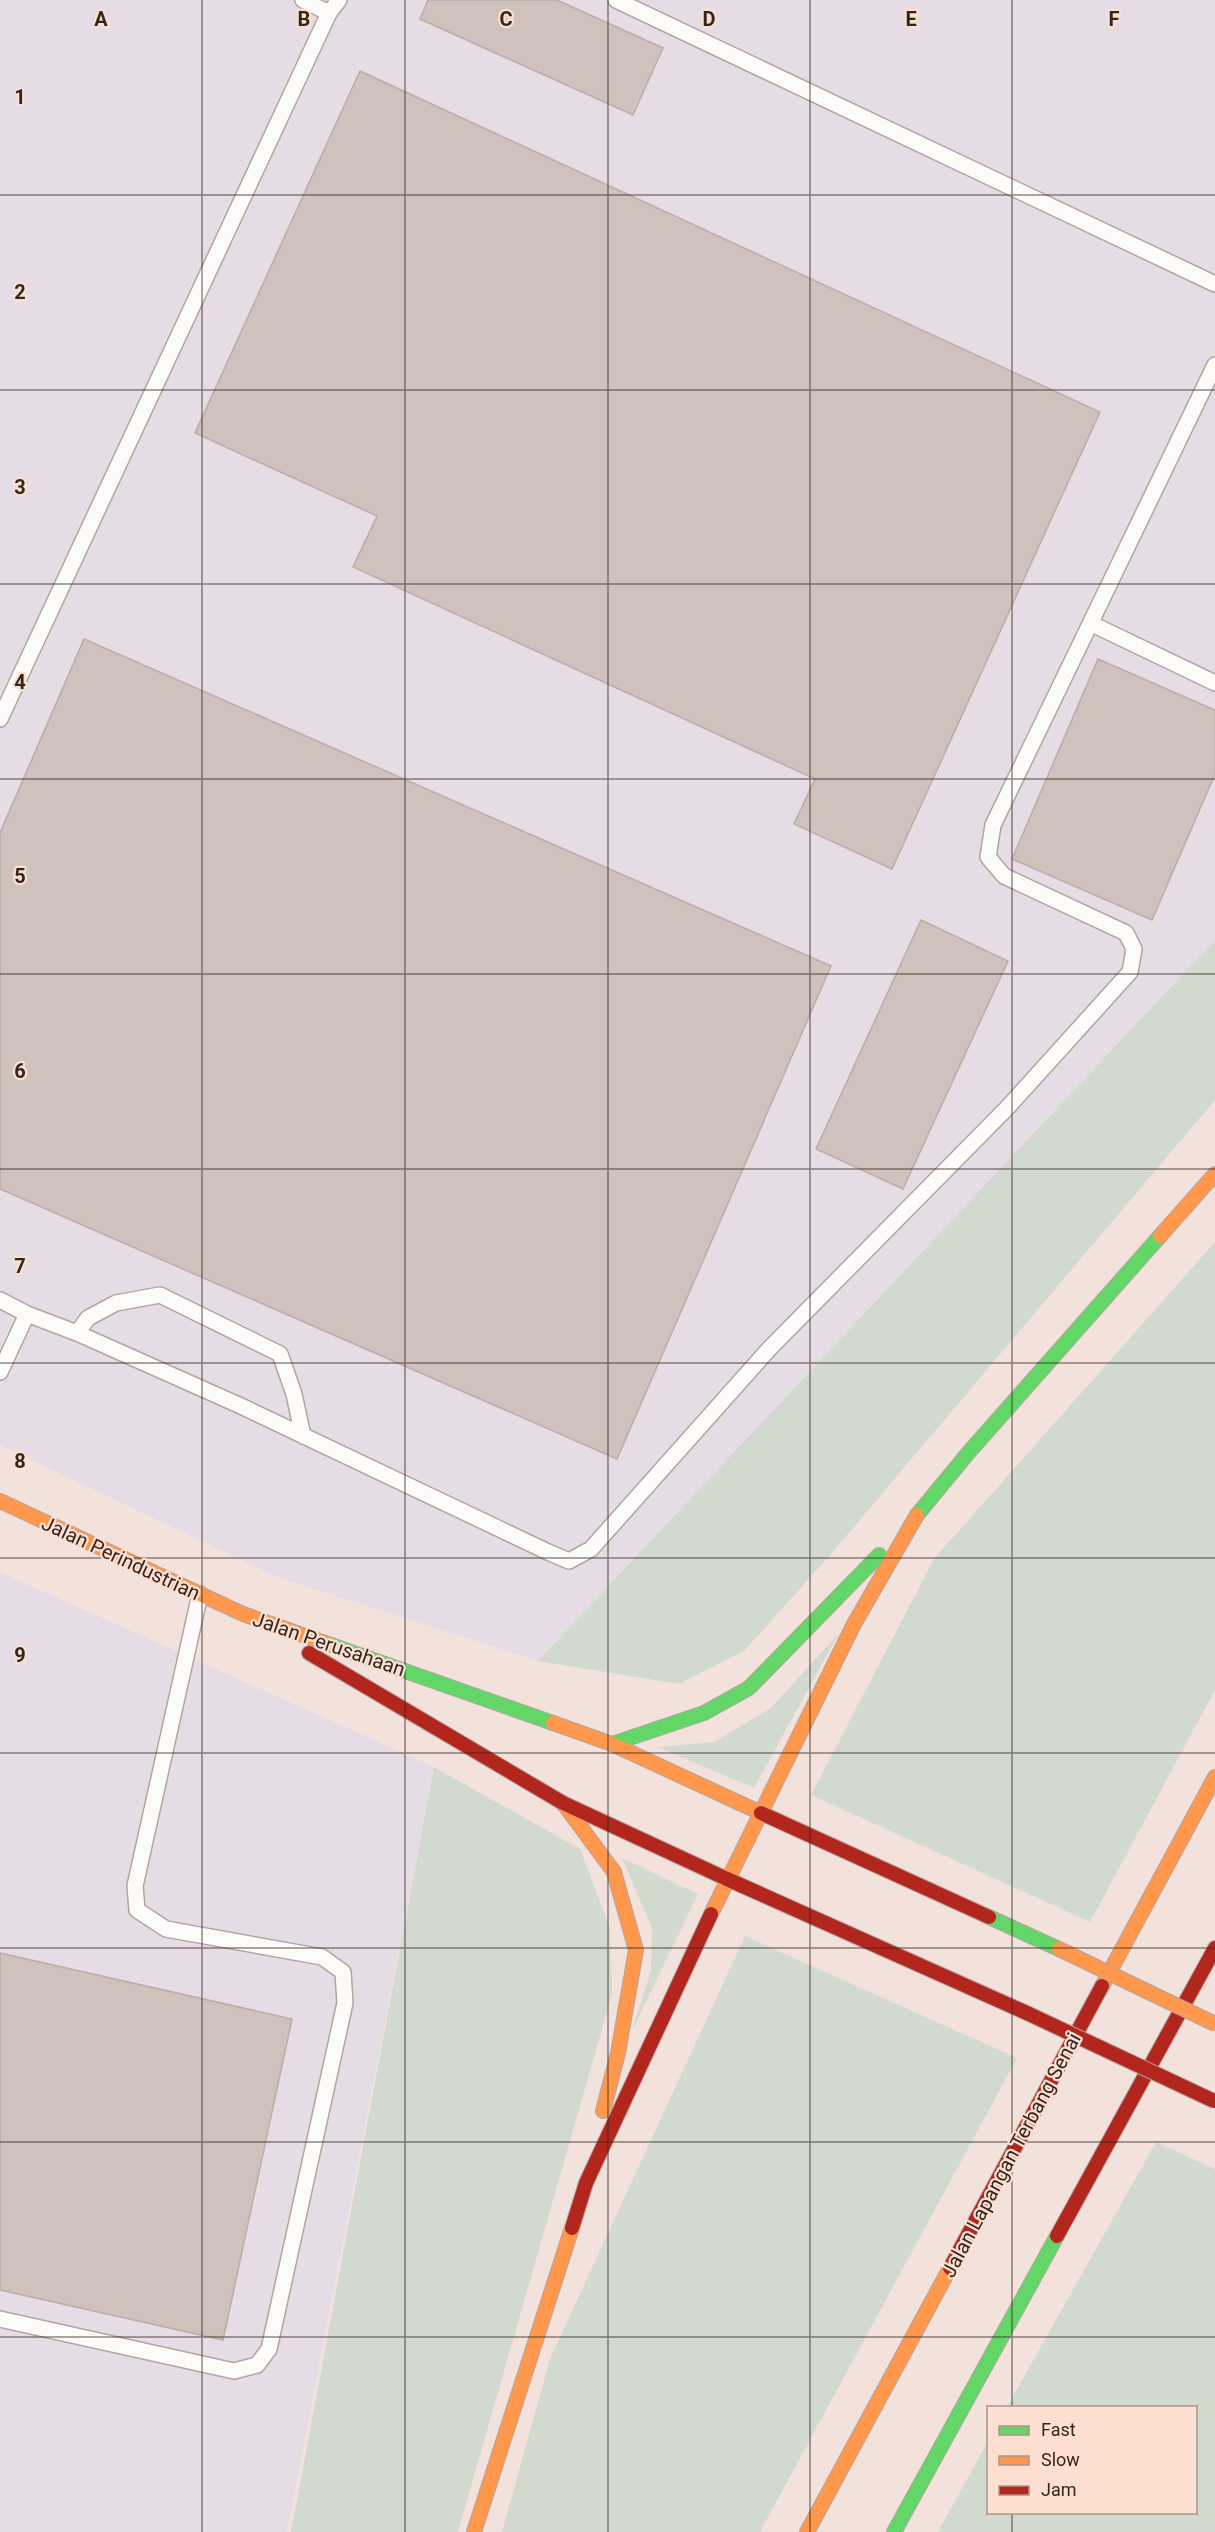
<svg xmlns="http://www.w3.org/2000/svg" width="1215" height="2532" font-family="Roboto,sans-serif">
<rect width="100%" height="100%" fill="#f2e2db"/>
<!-- industrial -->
<g fill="#e6dce5">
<path d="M0 0H1215V940L538 1661 277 1577 0 1445Z"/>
<path d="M0 1572 434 1767 287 2532H0Z"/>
</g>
<!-- green -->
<g fill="#d2d9cf">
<path d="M1215 940V1100L831 1554 744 1651 679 1684 538 1661Z"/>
<path d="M1215 1242V1690L1090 1922 811 1795 934 1559Z"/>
<path d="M839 1633 754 1788 658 1747 714 1742 771 1708Z"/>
<path d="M434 1767 580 1849 610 1928 612 1994 458 2532H291Z"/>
<path d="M622 1858 698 1894 631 2033 651 1971 652 1928Z"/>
<path d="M745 1936 1017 2058 760 2532H502L550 2359Z"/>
<path d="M1156 2142 1215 2169V2532H938L988 2441V2512H1196V2408L1007 2407Z"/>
</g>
<!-- building -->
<g fill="#cfc1bb" stroke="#baada7" stroke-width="1.5">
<path d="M428 0H557L663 48 633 115 420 19Z"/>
<path d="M360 71 1100 412 892 869 794 824 815 779 353 567 377 516 195 433Z"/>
<path d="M84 639 831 966 617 1459 0 1189V833Z"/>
<path d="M1098 659 1215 710V774L1152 920 1012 859Z"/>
<path d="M921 920 1008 961 903 1189 816 1149Z"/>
<path d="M0 1953 292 2019 223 2340 0 2290Z"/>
</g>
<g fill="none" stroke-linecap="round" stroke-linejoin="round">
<defs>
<g id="lane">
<path d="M303 0 329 13 339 0"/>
<path d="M616 0 1215 284"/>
<path d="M1092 624 1215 683"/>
<path d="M0 719 329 13"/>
<path d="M0 1300 27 1314 77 1333 241 1406 548 1552 569 1561 591 1549 769 1349 1008 1107 1130 972 1134 949 1126 933 1004 876 988 857 993 825 1215 365"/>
<path d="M77 1333 88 1318 116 1303 160 1295 280 1354 294 1394 303 1436"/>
<path d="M0 1372 27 1314"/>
<path d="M0 2319 234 2371 257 2365 269 2349 345 2003 343 1972 322 1957 166 1929 137 1910 135 1886 200 1594"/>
</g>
<g id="fast">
<path d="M917 1515 969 1452 1160 1236"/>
<path d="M331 1645 553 1723"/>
<path d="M612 1744 704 1713 749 1688 879 1555"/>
<path d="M989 1917 1059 1949"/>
<path d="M894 2532 1057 2236"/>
</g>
<g id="slow">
<path d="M1160 1236 1215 1174"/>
<path d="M0 1501 243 1614 331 1645"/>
<path d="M553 1723 612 1744 761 1813"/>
<path d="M563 1803 614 1872 636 1950 618 2053 603 2111"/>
<path d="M711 1914 854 1624 917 1515"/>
<path d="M1102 1986 1215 1777"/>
<path d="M474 2532 572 2228"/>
<path d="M807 2532 950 2268"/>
</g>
<g id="jam">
<path d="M309 1653 563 1803 727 1879"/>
<path d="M761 1813 989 1917"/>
<path d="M727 1879 1029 2014"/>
<path d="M572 2228 586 2183 711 1914"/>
<path d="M1057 2236 1215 1948"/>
<path d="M950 2268 1102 1986"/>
</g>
</defs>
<!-- lane casing -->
<use href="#lane" stroke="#b2a59e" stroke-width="18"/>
<!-- fast casing -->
<use href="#fast" stroke="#b2a59e" stroke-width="16"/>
<!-- slow casing -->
<use href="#slow" stroke="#b2a59e" stroke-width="16"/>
<!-- jam casing -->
<use href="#jam" stroke="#b2a59e" stroke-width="16"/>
<!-- lane -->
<use href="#lane" stroke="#fdfbfa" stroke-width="15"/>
<!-- fast -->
<use href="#fast" stroke="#63d668" stroke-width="14"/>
<!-- slow -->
<use href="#slow" stroke="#ff974d" stroke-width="14"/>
<!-- jam -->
<use href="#jam" stroke="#b3261e" stroke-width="14"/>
<defs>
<path id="slow-bridge" d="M1059 1949 1215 2024"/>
<path id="jam-bridge" d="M1029 2014 1214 2101"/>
</defs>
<!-- slow-bridge casing -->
<use href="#slow-bridge" stroke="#b2a59e" stroke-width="16" stroke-linecap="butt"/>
<!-- jam-bridge casing -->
<use href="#jam-bridge" stroke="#b2a59e" stroke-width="16" stroke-linecap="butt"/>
<!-- slow-bridge -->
<use href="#slow-bridge" stroke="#ff974d" stroke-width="14"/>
<!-- jam-bridge -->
<use href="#jam-bridge" stroke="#b3261e" stroke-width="14"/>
</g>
<!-- grid -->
<path fill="none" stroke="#33261f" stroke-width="1.5" stroke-opacity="0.55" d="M202 0V2532M405 0V2532M608 0V2532M810 0V2532M1012 0V2408M0 195H1215M0 390H1215M0 584H1215M0 779H1215M0 974H1215M0 1169H1215M0 1363H1215M0 1558H1215M0 1753H1215M0 1948H1215M0 2142H1215M0 2337H1215M1012 2512V2532"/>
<g text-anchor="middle" stroke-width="4.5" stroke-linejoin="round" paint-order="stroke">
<!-- street labels -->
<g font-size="20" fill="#33261f" stroke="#fcdfd1">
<text transform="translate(121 1558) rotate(25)" y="7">Jalan Perindustrian</text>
<text transform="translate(329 1644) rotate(19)" y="7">Jalan Perusahaan</text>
<text transform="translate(1011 2155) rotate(-62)" y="7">Jalan Lapangan Terbang Senai</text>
</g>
</g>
<g font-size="20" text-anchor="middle" font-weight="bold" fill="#33261f" stroke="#fcdfd1" stroke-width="4.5" stroke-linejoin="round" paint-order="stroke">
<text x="101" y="26">A</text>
<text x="304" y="26">B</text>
<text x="506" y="26">C</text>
<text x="709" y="26">D</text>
<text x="911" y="26">E</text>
<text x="1114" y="26">F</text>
<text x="20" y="104">1</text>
<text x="20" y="299">2</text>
<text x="20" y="494">3</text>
<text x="20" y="689">4</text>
<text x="20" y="883">5</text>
<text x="20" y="1078">6</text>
<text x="20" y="1273">7</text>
<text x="20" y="1468">8</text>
<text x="20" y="1662">9</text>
</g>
<!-- legend -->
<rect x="987" y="2406" width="210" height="108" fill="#fcdfd1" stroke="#ac958a" stroke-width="1.5"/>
<rect x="999" y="2426" width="30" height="9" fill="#63d668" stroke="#ac958a" stroke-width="1.5"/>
<text x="1041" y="2436" font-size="18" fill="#33261f">Fast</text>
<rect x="999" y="2456" width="30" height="9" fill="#ff974d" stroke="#ac958a" stroke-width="1.5"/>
<text x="1041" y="2466" font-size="18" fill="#33261f">Slow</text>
<rect x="999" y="2486" width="30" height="9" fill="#b3261e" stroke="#ac958a" stroke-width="1.5"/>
<text x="1041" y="2496" font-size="18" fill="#33261f">Jam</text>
</svg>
